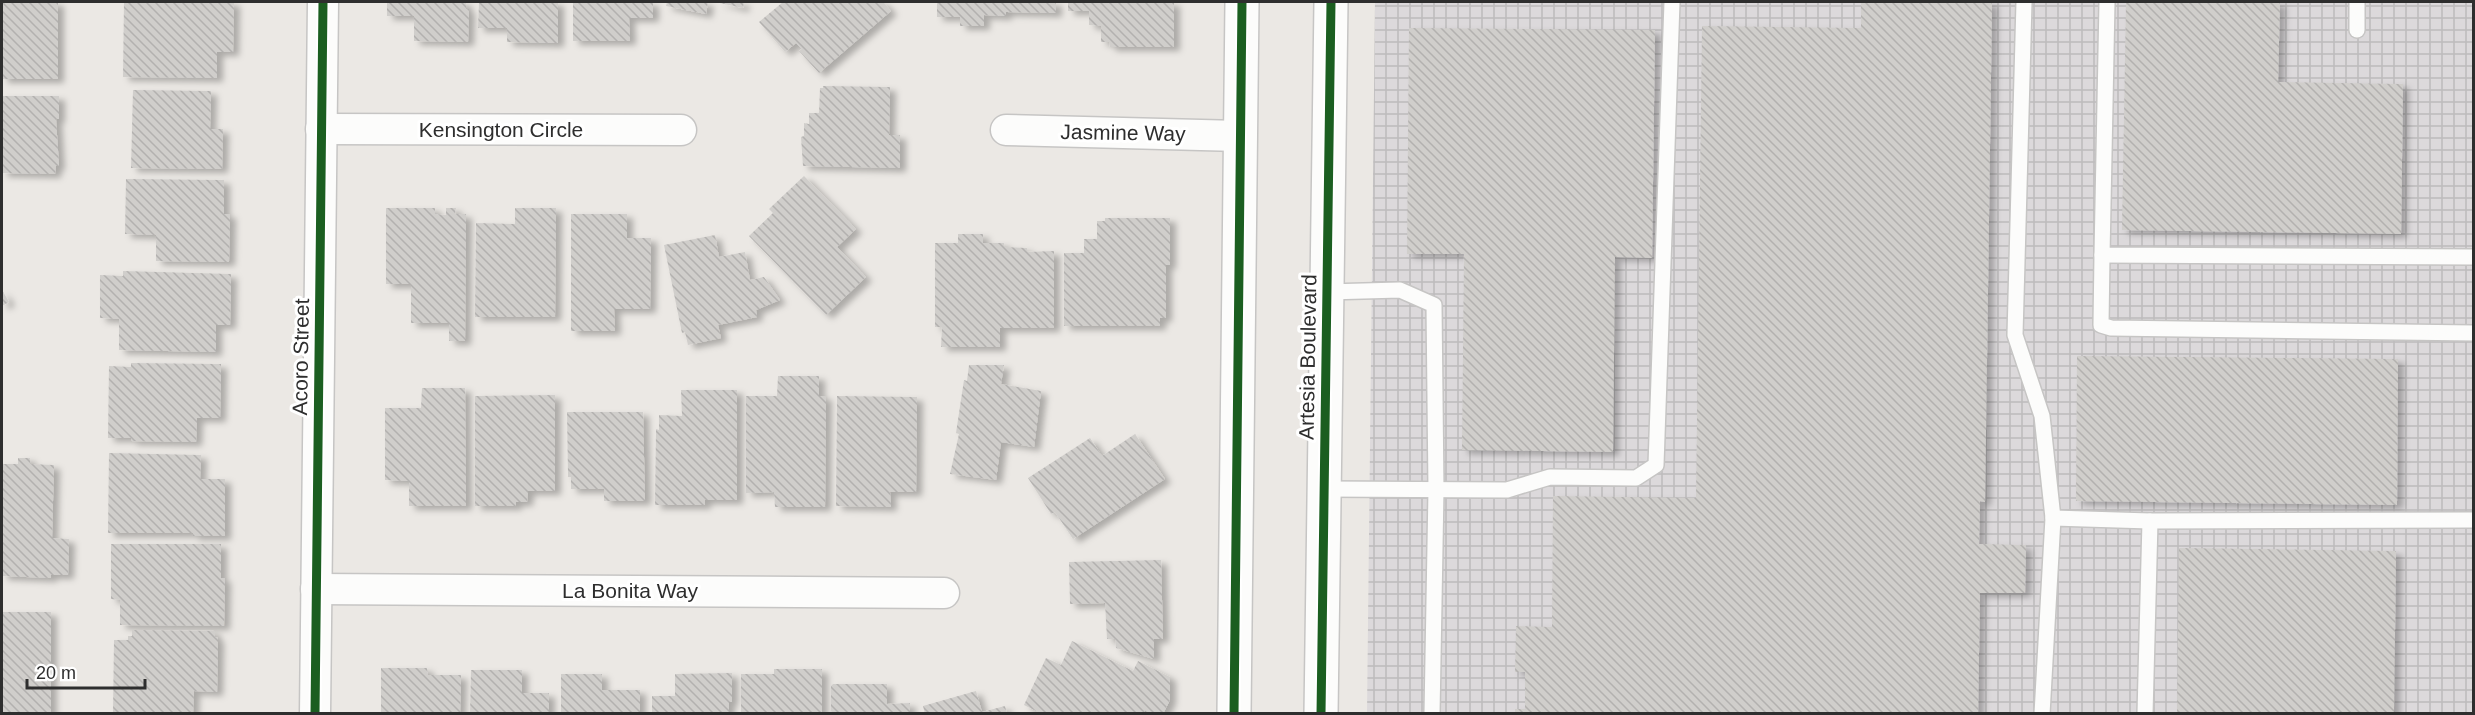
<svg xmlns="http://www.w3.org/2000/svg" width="2475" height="715" font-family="Arial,sans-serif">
<defs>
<pattern id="industrial-grid" width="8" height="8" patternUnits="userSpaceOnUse" patternTransform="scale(1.5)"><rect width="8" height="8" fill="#dcd9db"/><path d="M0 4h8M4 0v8" fill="none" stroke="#bdbbbc"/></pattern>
<pattern id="building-back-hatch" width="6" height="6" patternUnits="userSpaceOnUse" patternTransform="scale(1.5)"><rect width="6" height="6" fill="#d0cecb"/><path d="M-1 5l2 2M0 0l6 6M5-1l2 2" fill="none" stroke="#b3b1af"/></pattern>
<filter id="shadow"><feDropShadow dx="6" dy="4" stdDeviation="3" flood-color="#0004"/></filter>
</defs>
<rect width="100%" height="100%" fill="#ebe8e4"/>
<!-- industrial -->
<path fill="url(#industrial-grid)" d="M1375 2H2473V713H1367Z"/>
<!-- building -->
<g fill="url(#building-back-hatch)" filter="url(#shadow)">
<rect x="2" y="2" width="56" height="77"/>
<path d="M124 2H234L233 52H217V78L123 77Z"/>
<path d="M387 2H466V9H469L468 42 414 41V16H387Z"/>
<path d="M479 2H558V43L507 42V28H478Z"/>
<path d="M573 2H653V18H629L630 41H573Z"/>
<path d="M667 2H708L706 14 666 6Z"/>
<path d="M715 2H744L743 8Z"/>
<path d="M783 2H883L891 11 819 73 799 51 802 49 796 43 785 52 759 22Z"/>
<path d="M937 2H1056V13L1006 12V16L984 15V26H960V17H937Z"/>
<path d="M1068 2H1174V47H1110L1109 42H1101V26L1089 25V11H1068Z"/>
<path d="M1861 2H1992L1985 502 1980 501 1979 544 2026 545 2025 593H1980L1978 714H1515V709H1525V672H1515L1516 626 1552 627 1553 496 1696 498 1702 26 1861 28Z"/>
<path d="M2126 2H2280L2278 82 2403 84 2401 234 2122 230Z"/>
<path d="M1409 28 1655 30 1652 258 1615 257 1613 452 1462 450 1464 254H1407Z"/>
<path d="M823 86 890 87 889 135H900V168L803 166 801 137 804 136V123L809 124V113H819L820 88H823Z"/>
<path d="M133 90 211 91 210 129H223L222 169 131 168Z"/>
<path d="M2 96H59V119H56L59 166H56L55 174 2 173Z"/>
<path d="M804 176 856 229 837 247 866 277 826 315 749 236 773 213 769 209Z"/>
<path d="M126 179 224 180V214H230L229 262 156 261V235L125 234Z"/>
<path d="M386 208H435V214L446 215V208H456L455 214H466L465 341H449V323H411V284H386Z"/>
<path d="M515 208H556L555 317H475L476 223 515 224Z"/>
<path d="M571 214H627V238H651L650 309H614L615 331H571Z"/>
<path d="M1105 218H1170V265H1166V318H1160V326H1064V253H1084V239H1097V221H1105Z"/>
<path d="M958 234H983V243H1004V247L1027 248V252L1054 251V328H1000V347H941L942 327H935V243H958Z"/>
<path d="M715 235 719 257 745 252 750 280 764 277 780 300 756 310 757 317 718 325 721 338 688 345 685 332 682 333 664 245Z"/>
<path d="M123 271 231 274 230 325H216V352L119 350V319L100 318V275L123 276Z"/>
<path d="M2 290 9 302 2 306Z"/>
<path d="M2077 356 2398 359 2397 505 2076 501Z"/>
<path d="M131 363 221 364 220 418H197L196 442 131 441V438H108L109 366 131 367Z"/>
<path d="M969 365H1004L1001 384 1041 391 1034 447 1001 442 996 480 950 474 959 434 956 433 964 380 967 381Z"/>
<path d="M778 376H819V396H826L825 507H775L774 492 746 493V396H777Z"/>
<path d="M422 388H465L466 506H409V481L385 480V408H421Z"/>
<path d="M681 390H737V500H705V505H655L656 429 659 430V415L682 416Z"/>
<path d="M555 395V491H528L527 502H516V506H475V396Z"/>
<path d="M837 396 917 397 916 492H890L891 507 836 506Z"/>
<path d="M567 412H643L645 501H604V489H571V477H568Z"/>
<path d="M1135 434 1165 479 1073 539 1055 512 1051 514 1028 478 1090 438 1102 456Z"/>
<path d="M109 453 201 455 200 479H225V536H193V533H108Z"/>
<path d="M18 458H30V464L54 465 52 538 69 539 68 575H51V578L2 576V464H18Z"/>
<path d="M111 544H221V578H225L224 626 120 625V600L111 599Z"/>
<path d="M2179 548 2396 551 2394 714H2177Z"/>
<path d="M1161 560 1163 639H1154V659L1116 648 1115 639H1107L1105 603 1070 604 1069 562Z"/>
<rect x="2" y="612" width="49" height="102"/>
<path d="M132 630 215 631V637L218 638 217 692 194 691 193 714 113 713 114 640H128V636H132Z"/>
<path d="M1072 641 1133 671 1138 661 1170 677V700L1163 714H1151L1145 710 1143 714H1042L1024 705 1046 658 1061 665Z"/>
<path d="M381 668H427L428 675H461L460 714H381Z"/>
<path d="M774 669H822V714H741V674H774Z"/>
<path d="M471 670H522V693H549V714H470Z"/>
<path d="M732 673V702H729V714H652V696H675V674Z"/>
<path d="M561 674H602V690H640V714H561Z"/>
<path d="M833 684H887V704L910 703V714H833L831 711V686Z"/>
<path d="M976 691 982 712 1005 706 1007 714H925L923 706Z"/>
</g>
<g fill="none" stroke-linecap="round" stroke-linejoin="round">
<defs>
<g id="lane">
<path d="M2024 2 2015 335 2042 416 2053 518"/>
<path d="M2107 2 2102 255 2474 257"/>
<path d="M2357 30V2"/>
<path d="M2102 255 2101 325 2111 328 2474 333"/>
<path d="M1327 292 1400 290 1434 305 1436 490 1432 714"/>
<path d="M1324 489 1507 490 1550 477 1636 478 1656 465 1672 2"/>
<path d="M2042 714 2053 518 2150 521"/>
<path d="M2145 714 2150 521 2474 520"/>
</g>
<g id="street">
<path d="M321 129 681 130"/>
<path d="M1006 130 1240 136"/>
<path d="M316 589 944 593"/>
<path d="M315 714 323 2"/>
</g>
<g id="secondary">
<path d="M1234 714 1242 2"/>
<path d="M1321 714 1331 2"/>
</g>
</defs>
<!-- lane casing -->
<use href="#lane" stroke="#c6c5c4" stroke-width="18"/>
<!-- street casing -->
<use href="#street" stroke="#c6c5c4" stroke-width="33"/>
<!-- secondary casing -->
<use href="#secondary" stroke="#c6c5c4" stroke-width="36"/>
<!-- lane -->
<use href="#lane" stroke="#fcfcfb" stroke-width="15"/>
<!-- street -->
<use href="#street" stroke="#fcfcfb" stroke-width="30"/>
<!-- secondary -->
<use href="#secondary" stroke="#fcfcfb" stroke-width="33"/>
<defs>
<g id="cycleway">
<path d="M315 714 323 2"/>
<path d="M1234 714 1242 2"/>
<path d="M1321 714 1331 2"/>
</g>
</defs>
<!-- cycleway casing -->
<use href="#cycleway" stroke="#fff" stroke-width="13"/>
<!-- cycleway -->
<use href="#cycleway" stroke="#1b5e20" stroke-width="9"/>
</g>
<g text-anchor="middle" stroke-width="6" stroke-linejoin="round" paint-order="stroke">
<!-- street labels -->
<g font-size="21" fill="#2e2e2e" stroke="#fff">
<text x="501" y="137">Kensington Circle</text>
<text transform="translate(1123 133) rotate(1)" y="7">Jasmine Way</text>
<text transform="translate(301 357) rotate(-89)" y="7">Acoro Street</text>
<text transform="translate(1308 357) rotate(-89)" y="7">Artesia Boulevard</text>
<text x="630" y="598">La Bonita Way</text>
</g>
</g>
<!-- border -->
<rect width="2475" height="715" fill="none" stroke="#2e2e2e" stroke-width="6"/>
<!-- scale -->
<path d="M27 679v9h118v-9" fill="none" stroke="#2e2e2e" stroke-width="3"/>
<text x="36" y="679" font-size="18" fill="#2e2e2e" stroke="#ffffff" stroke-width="4.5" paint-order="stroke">20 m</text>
</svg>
